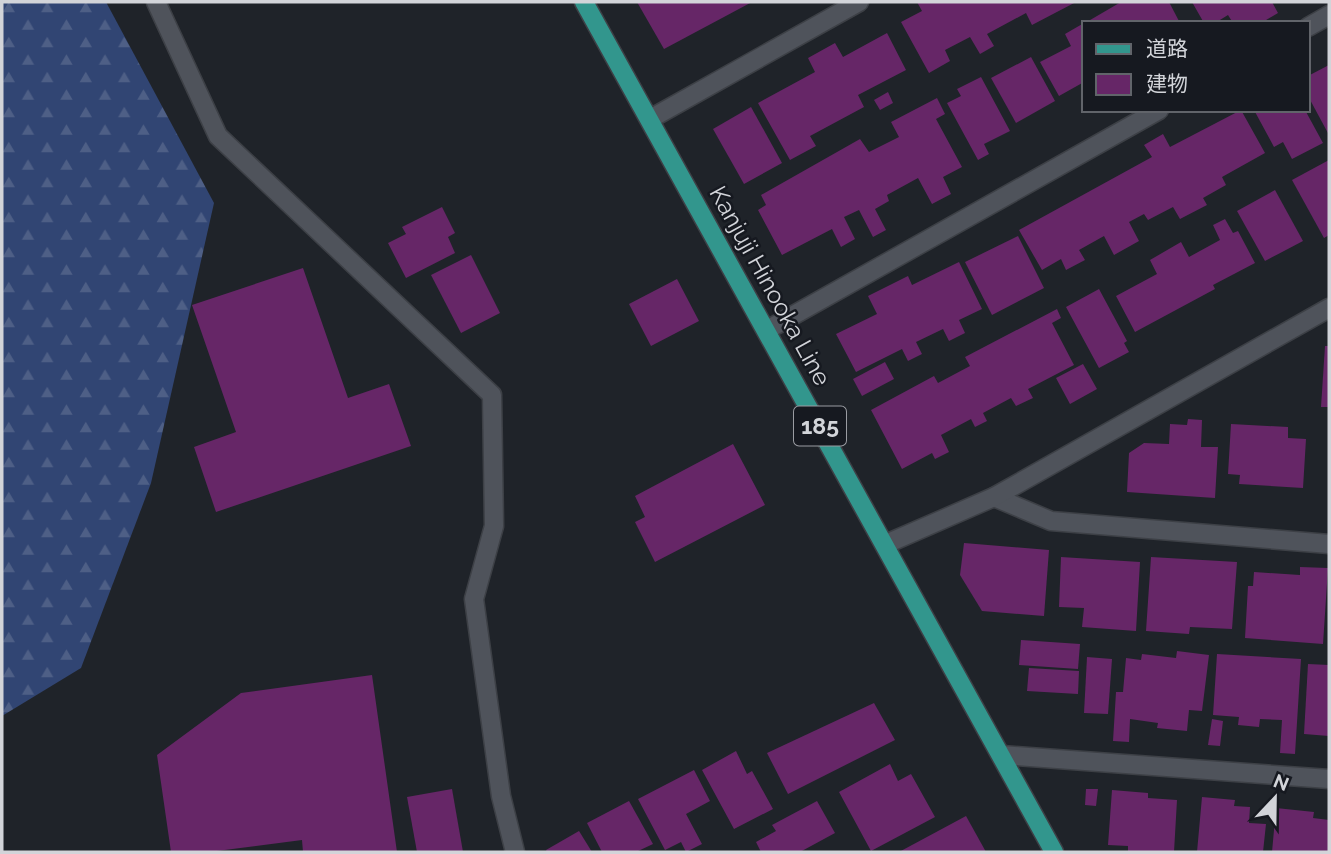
<svg xmlns="http://www.w3.org/2000/svg" width="1331" height="854" font-family="Raleway,'Noto Sans JP',sans-serif">
<defs>
<pattern id="forest-firs" width="22" height="20" patternUnits="userSpaceOnUse" patternTransform="scale(1.75)"><rect width="22" height="20" fill="#314573"/><path d="M5 1l3.5 6h-7zM16 11l3.5 6h-7z" fill="#4e5f86"/></pattern>
</defs>
<rect width="100%" height="100%" fill="#1f2329"/>
<!-- forest -->
<path fill="url(#forest-firs)" d="M2 2H106L214 203 151 483 81 668 2 716Z"/>
<!-- building -->
<g fill="#662667">
<path d="M637 2H752L664 49Z"/>
<path d="M917 2H1076L1032 25 1026 13 987 34 994 46 980 54 970 37 945 50 950 61 929 73 901 22 922 11Z"/>
<path d="M1121 2H1169L1180 23H1085Z"/>
<path d="M1192 2H1272L1278 13 1261 23H1233L1228 15 1215 23H1204Z"/>
<path d="M1084 23V82L1059 96 1040 62 1071 46 1065 34Z"/>
<path d="M887 33 906 70 858 95 864 107 810 136 816 146 790 160 758 103 815 72 808 58 835 43 843 57Z"/>
<path d="M1031 57 1055 101 1016 123 991 78Z"/>
<path d="M1329 65V135L1308 96V76Z"/>
<path d="M981 77 1010 131 984 144 989 154 978 160 947 103 961 96 957 89Z"/>
<path d="M888 92 893 103 880 110 874 100Z"/>
<path d="M937 98 945 114 936 119 962 167 943 177 951 194 932 204 918 178 887 195 889 201 875 209 886 230 873 237 859 210 844 217 855 239 841 247 832 229 782 255 758 210 766 205 761 195 860 139 869 152 899 137 891 122Z"/>
<path d="M751 107 782 163 744 184 713 129Z"/>
<path d="M1241 110 1265 153 1222 177 1226 185 1203 198 1207 205 1180 219 1173 207 1148 220 1144 214 1129 222 1139 241 1114 255 1104 236 1079 250 1085 260 1066 270 1061 259 1042 270 1019 230 1152 157 1144 145 1163 134 1170 147Z"/>
<path d="M1254 110H1305L1323 143 1292 159 1283 142 1274 147Z"/>
<path d="M1329 160V235L1324 238 1292 180Z"/>
<path d="M1275 190 1303 241 1265 261 1237 211Z"/>
<path d="M442 207 455 233 448 237 455 253 406 278 388 243 406 234 402 227Z"/>
<path d="M1225 219 1233 233 1238 231 1255 263 1213 285 1215 289 1135 332 1116 296 1157 274 1150 260 1181 242 1189 257 1220 240 1213 225Z"/>
<path d="M1018 236 1044 288 992 315 965 262Z"/>
<path d="M471 255 500 313 461 333 431 275Z"/>
<path d="M959 262 982 309 959 320 965 333 949 341 943 329 916 342 922 354 908 361 902 349 856 372 836 334 877 314 868 296 908 276 912 285Z"/>
<path d="M303 268 348 398 389 384 411 446 216 512 194 447 236 432 192 305Z"/>
<path d="M677 279 699 321 651 346 629 304Z"/>
<path d="M1099 289 1127 341 1124 343 1129 352 1099 368 1066 307Z"/>
<path d="M1057 309 1061 318 1052 323 1074 365 1028 389 1033 398 1016 406 1011 398 983 413 987 421 975 427 971 419 941 435 949 452 935 459 932 453 902 469 871 410 934 376 938 383 970 366 965 357Z"/>
<path d="M1325 346H1329V407H1321Z"/>
<path d="M885 362 894 379 862 396 853 379Z"/>
<path d="M1083 364 1097 389 1070 404 1056 378Z"/>
<path d="M1188 419 1202 420 1201 447H1218L1215 498 1127 492 1129 453 1144 443 1169 444 1170 424 1187 425Z"/>
<path d="M1231 424 1288 427V438L1306 439 1303 488 1239 484 1240 475 1228 474Z"/>
<path d="M733 444 765 505 655 562 635 522 645 517 635 496Z"/>
<path d="M964 543 1049 550 1044 616 982 611 960 575Z"/>
<path d="M1061 557 1140 562 1136 631 1082 627 1084 608 1059 607Z"/>
<path d="M1151 557 1237 562 1232 629 1190 627 1189 634 1146 631Z"/>
<path d="M1300 567 1328 568 1323 644 1245 638 1248 586H1253L1254 572 1300 575Z"/>
<path d="M1021 640 1080 644 1078 669 1019 665Z"/>
<path d="M1177 651 1209 655 1202 711 1189 710 1187 731 1157 728 1158 723 1130 719 1129 742 1113 741 1116 692H1123L1126 658 1141 660 1142 654 1176 658Z"/>
<path d="M1217 654 1301 659 1295 754 1280 753 1282 720 1260 719 1259 727 1238 725 1239 717 1213 715Z"/>
<path d="M1087 657 1112 659 1108 714 1084 713Z"/>
<path d="M1308 664 1329 665V736L1304 734Z"/>
<path d="M1029 668 1079 671 1078 694 1027 691Z"/>
<path d="M372 675 397 852H303L302 840 209 852H171L157 755 241 693Z"/>
<path d="M874 703 895 740 788 794 767 753Z"/>
<path d="M1212 719 1223 721 1220 746 1208 745Z"/>
<path d="M736 751 747 774 752 771 773 809 734 829 702 770Z"/>
<path d="M890 764 898 781 911 774 935 817 871 851 839 792Z"/>
<path d="M694 770 710 801 686 814 702 844 686 852 681 842 665 850 638 799Z"/>
<path d="M452 789 463 852H417L407 797Z"/>
<path d="M1086 789H1098L1096 806 1085 805Z"/>
<path d="M1112 790 1148 793V798L1177 800 1174 852H1128V846L1108 845Z"/>
<path d="M1202 797 1235 800 1234 806 1250 807 1249 823 1266 824 1263 852H1197Z"/>
<path d="M629 801 653 844 636 852H602L587 823Z"/>
<path d="M817 801 835 833 800 852H761L756 842 776 831 772 825Z"/>
<path d="M1276 808 1314 812 1313 818 1329 820V852H1272Z"/>
<path d="M966 816 986 852H899Z"/>
<path d="M579 831 592 852H547L546 850Z"/>
</g>
<g fill="none" stroke-linecap="round" stroke-linejoin="round">
<defs>
<g id="minor">
<path d="M156 2 218 136 492 395 494 526 474 599 501 796 515 852"/>
<path d="M1308 27 1329 15"/>
<path d="M650 119 859 2"/>
<path d="M767 330 1159 110"/>
<path d="M994 497 1051 521 1329 544"/>
<path d="M886 544 994 497 1329 308"/>
<path d="M1002 755 1329 779"/>
</g>
<path id="major" d="M584 2 1054 852"/>
</defs>
<!-- minor casing -->
<use href="#minor" stroke="#3d4046" stroke-width="21"/>
<!-- major casing -->
<use href="#major" stroke="#3d4046" stroke-width="21"/>
<!-- minor -->
<use href="#minor" stroke="#4f535b" stroke-width="18"/>
<!-- major -->
<use href="#major" stroke="#32968d" stroke-width="18"/>
</g>
<g text-anchor="middle" stroke-width="5" stroke-linejoin="round" paint-order="stroke">
<!-- shield labels -->
<rect fill="#161920" stroke="#9a9ca2" stroke-width="2" x="794" y="406.5" width="52" height="39" rx="5"/>
<g font-size="23" font-weight="bold" fill="#d2d4d9">
<text x="820" y="434">185</text>
</g>
<!-- street labels -->
<g font-size="24" fill="#d2d4d9" stroke="#161920">
<text transform="translate(770 286) rotate(61)" y="8">Kanjuji Hinooka Line</text>
</g>
</g>
<!-- border -->
<rect width="1331" height="854" fill="none" stroke="#d2d4d9" stroke-width="7"/>
<!-- legend -->
<rect x="1082" y="21" width="228" height="91" fill="#161920" stroke="#61646a" stroke-width="2"/>
<rect x="1096" y="44" width="35" height="10" fill="#32968d" stroke="#61646a" stroke-width="2"/>
<text x="1146" y="56" font-size="21" fill="#d2d4d9">道路</text>
<rect x="1096" y="74" width="35" height="21" fill="#662667" stroke="#61646a" stroke-width="2"/>
<text x="1146" y="91" font-size="21" fill="#d2d4d9">建物</text>
<!-- north arrow -->
<g transform="translate(1275 798) rotate(22)" stroke="#161920" stroke-width="5" paint-order="stroke">
<path d="M0-5L12 26L0 18L-12 26Z" fill="#d2d4d9"/>
<text y="-10" font-size="19" font-weight="bold" text-anchor="middle" fill="#d2d4d9">N</text>
</g>
</svg>
